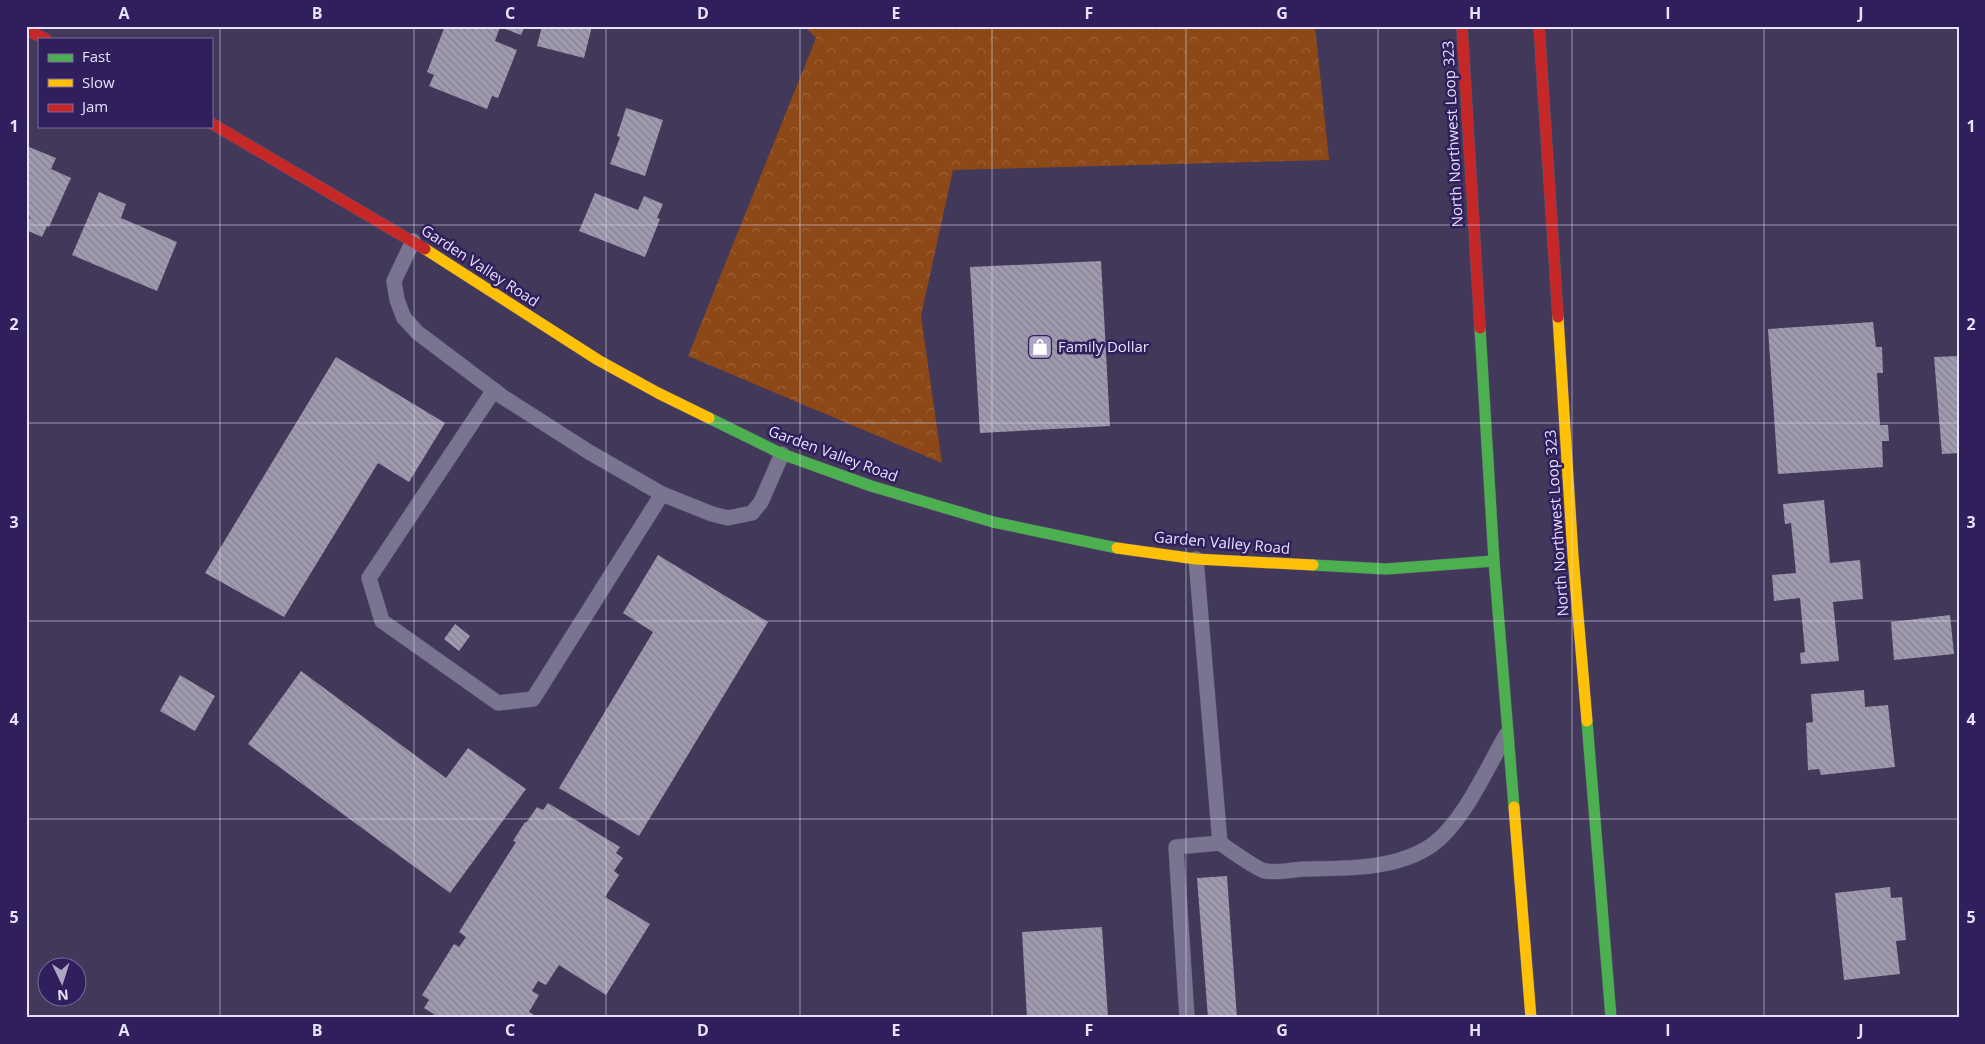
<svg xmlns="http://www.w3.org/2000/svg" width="1985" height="1044" font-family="'Open Sans',sans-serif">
<defs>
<pattern id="forest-crowns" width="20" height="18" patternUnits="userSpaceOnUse" patternTransform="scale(1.25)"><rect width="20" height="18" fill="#8c4817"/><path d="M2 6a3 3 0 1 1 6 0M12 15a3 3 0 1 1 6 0" fill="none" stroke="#9c623a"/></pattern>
<pattern id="building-back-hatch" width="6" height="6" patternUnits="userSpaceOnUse" patternTransform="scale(1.25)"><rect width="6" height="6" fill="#9f9aae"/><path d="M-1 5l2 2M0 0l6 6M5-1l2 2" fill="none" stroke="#848090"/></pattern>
</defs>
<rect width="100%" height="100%" fill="#41385a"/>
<!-- forest -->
<path fill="url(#forest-crowns)" d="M804 26H1315L1329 160 953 170 921 316 942 463 688 356 816 38Z"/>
<!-- building -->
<g fill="url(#building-back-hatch)">
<path d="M445 26H525L521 35 500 27 495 41 517 50 498 98 492 96 487 109 429 86 434 75 427 72Z"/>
<path d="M542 26H592L584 58 537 46Z"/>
<path d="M626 108 663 120 645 176 610 164 620 137 617 136Z"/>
<path d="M29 147 56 158 51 169 71 178 49 227 47 226 42 237 26 230 30 217 26 215V153Z"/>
<path d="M99 192 126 204 121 218 177 242 157 291 72 255Z"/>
<path d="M595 193 638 210 644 196 663 204 657 218 660 219 645 257 579 231Z"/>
<path d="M1101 261 1110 426 980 433 970 267Z"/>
<path d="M1873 322 1876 347H1882L1883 373H1877L1880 425H1888L1889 441H1882L1883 467 1778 474 1768 329Z"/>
<path d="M1959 356V453L1942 454 1934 357Z"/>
<path d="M336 357 445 423 409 482 378 463 284 617 205 573Z"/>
<path d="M1824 500 1830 563 1860 560 1863 599 1833 602 1839 661 1801 664 1800 653 1805 652 1800 598 1774 601 1772 575 1796 573 1791 523 1785 524 1783 504Z"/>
<path d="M658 555 768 622 639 836 559 788 653 632 623 613Z"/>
<path d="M1950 615 1954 654 1894 660 1891 622Z"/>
<path d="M455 624 470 636 459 651 444 639Z"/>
<path d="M301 671 446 778 468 748 526 789 450 893 248 744Z"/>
<path d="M180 675 215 696 195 731 160 711Z"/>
<path d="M1864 690 1865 707 1888 705 1895 767 1821 775 1819 769 1808 770 1806 723 1813 722 1811 694Z"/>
<path d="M548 803 620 847 616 853 623 858 614 871 619 875 605 897 650 924 606 995 559 965 546 985 538 981 532 991 539 995 529 1012 534 1015 533 1018H440L424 1008 429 1000 422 995 454 944 459 947 466 937 459 932 516 842 513 841 525 822 526 823 537 807 543 810Z"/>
<path d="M1227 876 1237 1018H1208L1197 878Z"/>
<path d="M1890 887 1891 898 1902 897 1906 940 1896 941 1900 974 1844 980 1835 893Z"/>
<path d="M1102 927 1108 1018H1027L1022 932Z"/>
</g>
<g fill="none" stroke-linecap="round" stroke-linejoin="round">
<defs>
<g id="lane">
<path d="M413 241 394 281 397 300 404 318 418 333 503 397 589 452 662 494 712 514 728 518 752 513 761 502 782 454"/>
<path d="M494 390 369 578 382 621 498 703 533 699 662 494"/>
<path d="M1220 843C1229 849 1256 869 1265 871 1277 873 1292 870 1303 869 1346 868 1396 870 1432 845 1463 823 1487 768 1506 735"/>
<path d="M1187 1018 1176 847 1220 843 1196 559"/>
</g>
<g id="fast">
<path d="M1480 328 1494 561 1514 807"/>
<path d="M709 418 782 454 871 486 993 522 1117 548"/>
<path d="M1313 565 1386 569 1494 561"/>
<path d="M1587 721 1611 1018"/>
</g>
<g id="slow">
<path d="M425 249 598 360 658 393 709 418"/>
<path d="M1558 317 1573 556 1587 721"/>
<path d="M1117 548 1196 559 1313 565"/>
<path d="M1514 807 1531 1018"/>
</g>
<g id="jam">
<path d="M1462 26 1480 328"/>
<path d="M1539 26 1558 317"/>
<path d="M26 30 46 39"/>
<path d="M211 123 425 249"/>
</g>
</defs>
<!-- lane casing -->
<use href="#lane" stroke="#5b536e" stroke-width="16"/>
<!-- fast casing -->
<use href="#fast" stroke="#5b536e" stroke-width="12"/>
<!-- slow casing -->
<use href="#slow" stroke="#5b536e" stroke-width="12"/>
<!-- jam casing -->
<use href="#jam" stroke="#5b536e" stroke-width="12"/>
<!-- lane -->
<use href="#lane" stroke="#797490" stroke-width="15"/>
<!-- fast -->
<use href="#fast" stroke="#4caf50" stroke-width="11"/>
<!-- slow -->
<use href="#slow" stroke="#ffc107" stroke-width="11"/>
<!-- jam -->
<use href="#jam" stroke="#c62828" stroke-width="11"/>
</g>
<!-- grid -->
<path fill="none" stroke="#e5e2fa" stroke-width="1" stroke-opacity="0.55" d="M220 26V1018M414 26V1018M606 26V1018M800 26V1018M992 26V1018M1186 26V1018M1378 26V1018M1572 26V1018M1764 26V1018M26 225H1959M26 423H1959M26 621H1959M26 819H1959"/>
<!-- icons -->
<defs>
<symbol id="shop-square" viewBox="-11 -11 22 22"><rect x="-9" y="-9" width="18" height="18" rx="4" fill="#aca6c2" stroke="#301e5d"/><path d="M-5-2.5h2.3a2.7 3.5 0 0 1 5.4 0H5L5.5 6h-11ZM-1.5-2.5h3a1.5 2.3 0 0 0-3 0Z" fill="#fff"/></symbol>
</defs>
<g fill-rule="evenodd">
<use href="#shop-square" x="1026" y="333" width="28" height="28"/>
</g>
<g text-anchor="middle" stroke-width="5" stroke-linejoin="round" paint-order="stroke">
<!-- street labels -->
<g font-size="15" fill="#e5e2fa" stroke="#301e5d">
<text transform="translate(1453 134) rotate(-93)" y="5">North Northwest Loop 323</text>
<text transform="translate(480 266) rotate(33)" y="5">Garden Valley Road</text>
<text transform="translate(833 454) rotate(20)" y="5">Garden Valley Road</text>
<text transform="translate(1557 523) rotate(-94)" y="5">North Northwest Loop 323</text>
<text transform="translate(1222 543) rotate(5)" y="5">Garden Valley Road</text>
</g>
<!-- poi labels -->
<g font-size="15" fill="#e5e2fa" stroke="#301e5d" text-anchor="start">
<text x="1058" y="352">Family Dollar</text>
</g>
</g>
<!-- border -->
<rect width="1985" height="1044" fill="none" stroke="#301e5d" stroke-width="55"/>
<!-- legend -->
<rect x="38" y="38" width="175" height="90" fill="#301e5d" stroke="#786c9c"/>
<rect x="48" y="54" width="25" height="8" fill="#4caf50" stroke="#786c9c"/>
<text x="82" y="62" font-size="15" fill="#e5e2fa">Fast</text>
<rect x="48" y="79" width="25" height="8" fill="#ffc107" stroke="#786c9c"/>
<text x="82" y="88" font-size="15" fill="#e5e2fa">Slow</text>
<rect x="48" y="104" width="25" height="8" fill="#c62828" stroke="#786c9c"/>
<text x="82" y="112" font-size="15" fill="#e5e2fa">Jam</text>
<!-- north arrow -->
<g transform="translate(62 982) rotate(176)"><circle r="24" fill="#301e5d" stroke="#786c9c"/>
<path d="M0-4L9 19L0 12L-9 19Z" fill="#aca6c2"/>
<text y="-8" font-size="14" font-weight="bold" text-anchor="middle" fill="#e5e2fa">N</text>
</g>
<rect x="28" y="28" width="1930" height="988" fill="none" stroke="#e5e2fa" stroke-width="2"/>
<g font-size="16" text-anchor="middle" font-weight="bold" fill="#e5e2fa">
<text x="124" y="19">A</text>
<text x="317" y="19">B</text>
<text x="510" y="19">C</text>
<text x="703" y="19">D</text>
<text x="896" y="19">E</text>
<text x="1089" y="19">F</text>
<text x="1282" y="19">G</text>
<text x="1475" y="19">H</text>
<text x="1668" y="19">I</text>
<text x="1861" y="19">J</text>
<text x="14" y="132">1</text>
<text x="1971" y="132">1</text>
<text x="14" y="330">2</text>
<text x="1971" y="330">2</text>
<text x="14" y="528">3</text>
<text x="1971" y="528">3</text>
<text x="14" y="725">4</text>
<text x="1971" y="725">4</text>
<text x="14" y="923">5</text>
<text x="1971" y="923">5</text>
<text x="124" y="1036">A</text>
<text x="317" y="1036">B</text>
<text x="510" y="1036">C</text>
<text x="703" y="1036">D</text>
<text x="896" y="1036">E</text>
<text x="1089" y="1036">F</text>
<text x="1282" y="1036">G</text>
<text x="1475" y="1036">H</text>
<text x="1668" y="1036">I</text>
<text x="1861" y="1036">J</text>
</g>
</svg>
